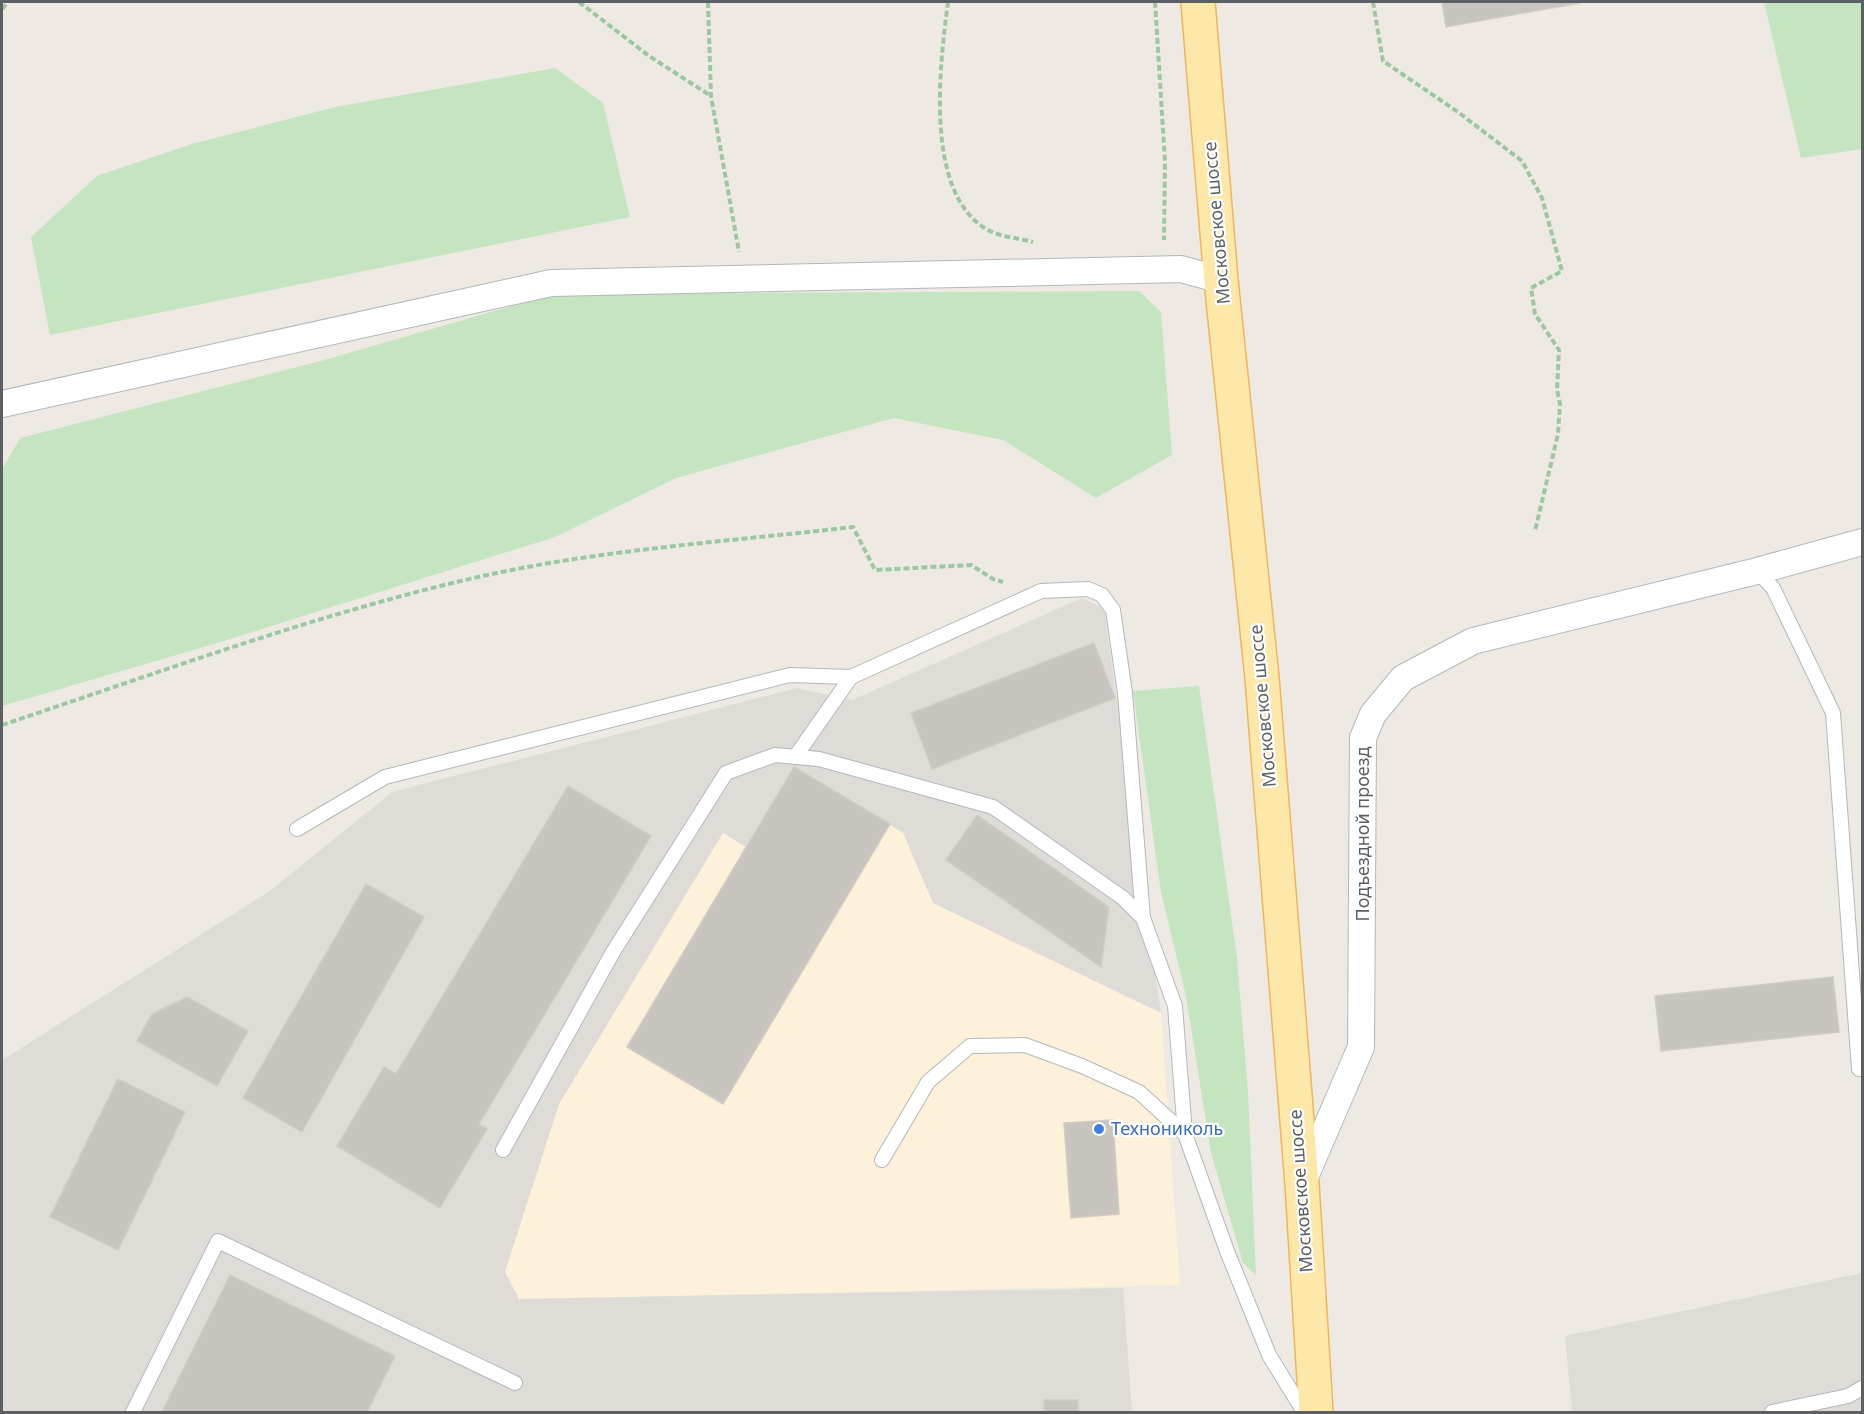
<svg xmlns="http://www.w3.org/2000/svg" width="1864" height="1414" font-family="'Noto Sans',sans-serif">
<rect width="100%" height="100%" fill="#eeeae3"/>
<!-- commercial -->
<path fill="#fdf1d9" d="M794 767 904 833 933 903 1161 1013 1180 1285 519 1299 504 1272 559 1104 723 833 746 847Z"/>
<!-- industrial -->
<g fill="#dfdcd8">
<path d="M1082 598 1104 609 1161 1013 933 903 903 833 794 767 746 847 723 833 559 1104 505 1272 519 1299 1123 1288 1132 1412H2V1060L270 891 392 792 797 688 852 700Z"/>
<path d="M1862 1273V1412H1572L1565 1336Z"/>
</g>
<!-- green -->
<g fill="#c4e5c0">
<path d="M1764 2H1862V149L1801 158Z"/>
<path d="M555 68 603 103 630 217 50 335 31 237 97 176 192 144 335 107Z"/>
<path d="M1139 291 1161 312 1172 455 1096 498 1003 440 894 418 676 478 555 537 214 644 2 706V470L20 438 317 362 554 294Z"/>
<path d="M1199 686 1237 958 1248 1092 1256 1275 1243 1263 1211 1153 1186 996 1161 892 1133 691Z"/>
</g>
<!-- building -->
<g fill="#c8c5c1" stroke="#d2cbc2" stroke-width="1.5">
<path d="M1442 2H1579V3L1446 27Z"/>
<path d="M1094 643 1115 698 932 769 911 713Z"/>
<path d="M794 767 890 824 723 1104 627 1047Z"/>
<path d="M568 786 651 836 479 1124 487 1129 440 1208 337 1146 384 1067 396 1074Z"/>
<path d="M977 815 1109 907 1101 967 946 860Z"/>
<path d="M366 884 424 917 302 1132 243 1098Z"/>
<path d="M1833 977 1839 1032 1661 1051 1655 996Z"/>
<path d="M187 997 248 1031 217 1086 137 1041 152 1014Z"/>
<path d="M118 1079 185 1112 118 1250 50 1217Z"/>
<path d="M1113 1120 1119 1214 1071 1218 1064 1123Z"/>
<path d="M230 1275 395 1356 367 1412H162Z"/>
<rect x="1044" y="1400" width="34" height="12"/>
</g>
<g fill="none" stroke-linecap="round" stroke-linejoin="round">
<defs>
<g id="lane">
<path d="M1757 571 1773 588 1833 713 1859 1069"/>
<path d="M795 757 851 677"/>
<path d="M297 829 385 777 790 675 851 677 1041 591 1088 589 1102 595 1113 610 1125 693 1143 918"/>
<path d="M503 1150 613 952 726 773 775 755 819 759 993 807 1123 898 1143 918 1175 1006 1185 1134"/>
<path d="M882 1160 928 1082 970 1046 1025 1045 1082 1066 1139 1092 1185 1134 1227 1251 1269 1355 1304 1412"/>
<path d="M133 1412 218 1241 515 1383"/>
<path d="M1772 1412 1848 1396 1862 1388"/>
</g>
<g id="street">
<path d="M2 404 551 283 1181 269 1221 280"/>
<path d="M1302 1184 1361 1047 1363 738 1373 714 1403 678 1473 641 1757 571 1862 542"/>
</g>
<path id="primary" d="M1198 2 1221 280 1262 678 1302 1184 1316 1412"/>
</defs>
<!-- lane casing -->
<use href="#lane" stroke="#b4b7ba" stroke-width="16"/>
<!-- street casing -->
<use href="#street" stroke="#b4b7ba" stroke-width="28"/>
<!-- primary casing -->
<use href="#primary" stroke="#edb65d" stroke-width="36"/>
<!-- path -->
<g stroke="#9bc8a3" stroke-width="4" stroke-dasharray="6 3" stroke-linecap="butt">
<path d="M579 2 649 56 711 96"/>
<path d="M708 2 711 96 739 252"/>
<path d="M948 2C940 63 923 194 988 230 1000 237 1019 238 1033 242"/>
<path d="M1155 2 1165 161 1164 240"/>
<path d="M1373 2 1383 61 1458 112 1522 161 1542 198 1562 271 1531 288 1535 314 1559 350 1557 390 1560 404 1558 434 1535 531"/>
<path d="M2 9 8 2"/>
<path d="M2 725C155 674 308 617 465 580 592 550 724 542 853 527L875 570 971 565 993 579 1003 582"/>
</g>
<!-- lane -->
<use href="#lane" stroke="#fff" stroke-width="14"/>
<!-- street -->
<use href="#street" stroke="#fff" stroke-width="26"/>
<!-- primary -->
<use href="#primary" stroke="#fde7a9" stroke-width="33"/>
</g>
<!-- markers -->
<circle fill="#3f7fe0" stroke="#fff" stroke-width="2" cx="1099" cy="1129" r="6"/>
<g text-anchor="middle" stroke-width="4.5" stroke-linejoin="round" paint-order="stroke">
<!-- street labels -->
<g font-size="18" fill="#5b6064" stroke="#fff">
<text transform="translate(1217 223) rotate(-95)" y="6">Московское шоссе</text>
<text transform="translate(1263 706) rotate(-95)" y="6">Московское шоссе</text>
<text transform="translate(1363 834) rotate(-90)" y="6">Подъездной проезд</text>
<text transform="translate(1301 1191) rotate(-94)" y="6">Московское шоссе</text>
</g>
<!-- shop labels -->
<g font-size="18" fill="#366cbe" stroke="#fff" text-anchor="start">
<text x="1111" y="1135">Технониколь</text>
</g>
</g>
<!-- border -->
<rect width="1864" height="1414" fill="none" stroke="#5b6064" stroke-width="6"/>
</svg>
